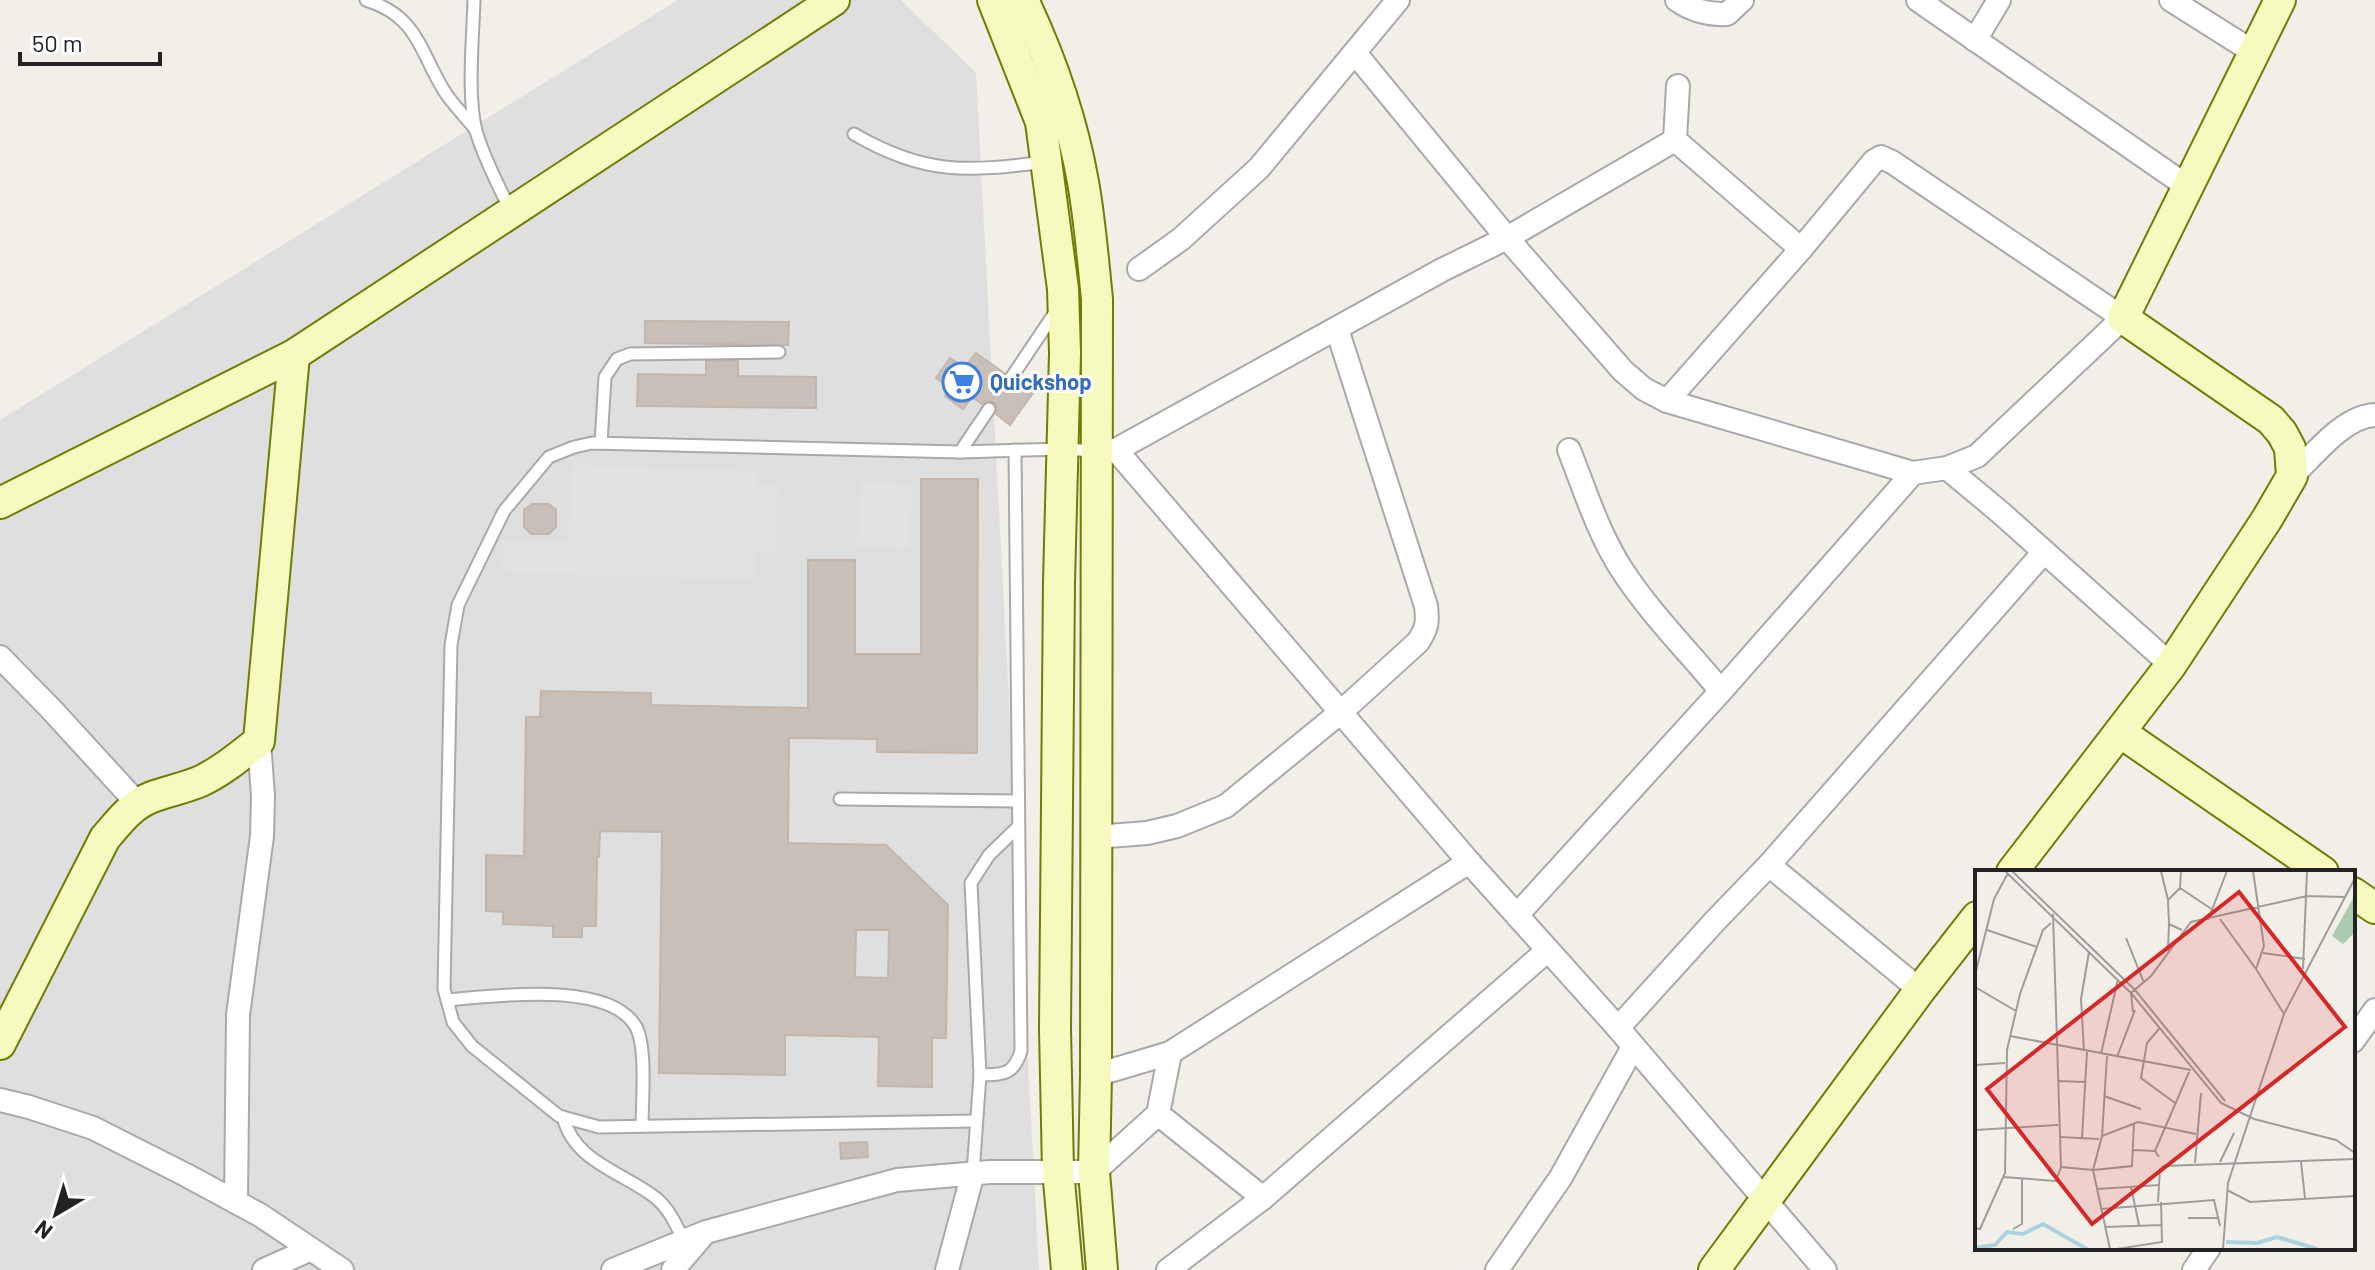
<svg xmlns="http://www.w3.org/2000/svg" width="2375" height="1270" font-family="Barlow,sans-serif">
<rect width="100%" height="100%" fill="#f2efe9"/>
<!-- residential -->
<path fill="#e0dfdf" d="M678 0H901L976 73 1039 1270H0V420Z"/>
<!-- parking -->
<g fill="#e2e2e2">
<path d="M571 465 757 471V485H778L775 552H755L754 580 502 572 503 540 569 542Z"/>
<path d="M860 482 912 484 909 549 857 547Z"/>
</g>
<!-- building -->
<g fill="#c7bfb8" stroke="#c4b6ab" stroke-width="2" fill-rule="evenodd">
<path d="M645 321 789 322 788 345 645 343Z"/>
<path d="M976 353 1004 373 1003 378 1006 385 1011 386 1018 383 1033 393 1010 425 996 414 997 406 993 402 986 401 982 404 972 397 963 409 945 396 950 388 936 378 950 358 964 368Z"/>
<path d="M706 361H738V376L816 377V408L637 406 638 374 706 375Z"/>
<path d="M921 479H978L977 753 877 752V739L789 738 788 843 886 845 948 905 946 1038H932V1087L878 1086 879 1037 785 1035V1075L659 1073 662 832 600 831 599 857H597L596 926H582V937H553V926L503 924V912L486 911V855L524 856 526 717H540L541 691 651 693V705L808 708V560H855V654H921ZM856 930H889L888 978 855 977Z"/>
<path d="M532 504H549L556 510V527L549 534H531L524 527V510Z"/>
<path d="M867 1142 868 1157 841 1159 840 1143Z"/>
</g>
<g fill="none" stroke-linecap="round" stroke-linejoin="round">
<defs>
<g id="lane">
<path d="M366 0C417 16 419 49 443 89 451 103 465 116 475 129"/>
<path d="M474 0C473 37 467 96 476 131 484 159 499 186 511 212"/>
<path d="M854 134C924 175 967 172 1045 162"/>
<path d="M1011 378 1056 311"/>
<path d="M601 443 605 377 617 359 630 354 779 352"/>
<path d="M960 452 989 409"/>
<path d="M840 799 1018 801"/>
<path d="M447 1000C493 996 610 980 636 1027 647 1047 642 1103 642 1126"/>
<path d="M980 1075C1003 1074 1013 1076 1021 1051L1015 450"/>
<path d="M563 1117C575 1163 623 1172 656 1198 670 1210 676 1225 684 1241"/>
<path d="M976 1121 599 1127 559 1116 472 1046 453 1022 444 989 451 645 458 605 504 511 549 457 574 447 592 443 960 452 1063 449 1096 451"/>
<path d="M973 1173 980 1075 971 883 989 855 1018 827"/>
</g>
<g id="street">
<path d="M1677 0C1693 11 1708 15 1727 14L1742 0"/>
<path d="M1918 0 2188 187"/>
<path d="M2171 0 2255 53"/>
<path d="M1975 40 1999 0"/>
<path d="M1355 53 1507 238 1623 371 1644 389 1667 401 1913 473"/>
<path d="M1678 86 1675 140 1801 249"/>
<path d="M1139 269 1181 239 1259 168 1398 0"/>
<path d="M1116 450 1442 270 1507 238 1675 140"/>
<path d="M1569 450C1585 490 1598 533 1622 570 1650 613 1688 651 1721 691"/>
<path d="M1097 451 1116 450 1469 862 1618 1028 1825 1270"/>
<path d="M1947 468 2001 513 2171 665"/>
<path d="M2292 476C2314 455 2344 416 2375 415"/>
<path d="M0 657 51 709 138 804"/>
<path d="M1096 837 1147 833 1177 826 1226 806 1341 712 1418 642C1427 628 1428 623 1426 606L1337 329"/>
<path d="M1769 865 1920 990"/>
<path d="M1517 915 1721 691 1913 473 1947 468 1977 456 2123 318 1892 162 1881 157 1874 161 1801 249 1667 401"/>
<path d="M1618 1028 1715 921 1769 865 2044 552"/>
<path d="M2353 1041 2375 1010"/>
<path d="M1096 1075 1170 1053 1469 862"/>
<path d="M0 1100 29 1107 93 1128 186 1175 260 1215 342 1270"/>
<path d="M1158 1114 1263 1198"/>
<path d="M236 1202 238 1015 262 836 263 796 259 741"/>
<path d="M264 1270 309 1250"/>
<path d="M613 1270 706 1232 897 1180 990 1172H1094L1158 1114 1170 1053"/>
<path d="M673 1270 702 1236"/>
<path d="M947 1270 973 1173"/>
<path d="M1168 1270 1263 1198 1548 950"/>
<path d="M1497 1270 1561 1177 1633 1047"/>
<path d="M2194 1270 2209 1248"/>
</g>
<g id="secondary">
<path d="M993 0 1041 122 1063 289 1065 353 1059 582 1055 1029 1058 1170 1067 1270"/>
<path d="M1023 0C1050 57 1072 120 1083 182 1090 221 1093 261 1097 299L1096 1075 1094 1172 1102 1270"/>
<path d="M0 503 294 355 834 0"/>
<path d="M2120 732 2323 872"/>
<path d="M2012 872 2171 665 2267 519 2292 476 2290 448 2282 433 2271 420 2123 318 2280 0"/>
<path d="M2353 893 2375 908"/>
<path d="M0 1044 105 838C119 822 131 805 152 797 168 791 185 788 201 781 222 771 240 756 259 741L294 355"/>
<path d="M1714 1270 1920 990 1977 917"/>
</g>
</defs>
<!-- lane casing -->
<use href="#lane" stroke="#a9a9a9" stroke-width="15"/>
<!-- street casing -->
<use href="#street" stroke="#a9a9a9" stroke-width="26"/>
<!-- secondary casing -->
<use href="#secondary" stroke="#707d05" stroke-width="34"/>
<!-- lane -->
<use href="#lane" stroke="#fff" stroke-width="11"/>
<!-- street -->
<use href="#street" stroke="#fff" stroke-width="22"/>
<!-- secondary -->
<use href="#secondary" stroke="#f7fabf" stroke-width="30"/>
</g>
<!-- icons -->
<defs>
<symbol id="supermarket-ring" viewBox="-11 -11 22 22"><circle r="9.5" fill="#fff" stroke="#3f7fe0" stroke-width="1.5"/><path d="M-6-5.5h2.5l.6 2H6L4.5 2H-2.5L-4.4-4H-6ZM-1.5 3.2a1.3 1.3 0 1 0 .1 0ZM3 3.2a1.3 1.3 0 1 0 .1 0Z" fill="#3f7fe0"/></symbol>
</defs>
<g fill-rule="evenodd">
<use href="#supermarket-ring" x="940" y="360" width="44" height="44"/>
</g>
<g text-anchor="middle" stroke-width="6" stroke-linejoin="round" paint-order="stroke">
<!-- shop labels -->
<g font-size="22" font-weight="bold" fill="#366cbe" stroke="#fff" text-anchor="start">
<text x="990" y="390">Quickshop</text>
</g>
</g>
<!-- overview -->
<g transform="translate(1975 870)">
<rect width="380" height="380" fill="#f2efe9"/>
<path d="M380 25V62L368 74 357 66Z" fill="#aacbaf"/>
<path fill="none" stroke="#aad3df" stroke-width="4" d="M251 372 282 373 302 367 342 379M0 378 20 375 32 362 48 364 68 354 112 379"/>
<path fill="none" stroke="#9f9d99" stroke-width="2" d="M30 1 156 123 246 233 279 249 361 270 380 283M37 1 160 120 250 231M186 1 193 30M206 1 205 18 193 30 194 54 207 60M278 1 289 76 281 99 309 144M205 18 238 40M78 44 86 297 118 300 135 379M245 49 281 99M233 50 252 1M12 60 62 77M151 68 169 113M193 81 194 54M288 83 330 89M328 99 332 1M0 105 19 29 33 3M0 117 41 141M158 142 156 123 176 106 216 52 332 26 370 27M184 159 172 173 166 208 200 233M35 166 216 200M109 181 106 129 114 82M126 184 143 109M132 186 127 266 118 300 157 296 159 253M142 187 160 140M0 195 30 193M83 211 110 212M129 226 166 239M0 260 83 255M127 266 163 252 221 264M84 267 124 269M107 268 112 182M158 280 180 281 184 287M180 281 214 202M245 292 259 263M326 292 330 328M220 293 226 223M28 307 81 311 86 297M156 317 164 355M122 319 185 315M252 320 275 332 380 326M183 332 185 299 189 296 380 289M126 339 239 330 245 356M213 348H243M130 357 187 355M0 358 5 359 30 303 32 180 45 124 68 60 76 53M38 359 47 354V308M142 379 187 372 186 332M248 379 253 313 309 144 380 8"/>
<path fill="#d62828" fill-opacity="0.15" stroke="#d62828" stroke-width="4" d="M264 22 370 157 117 354 12 219Z"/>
<rect width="380" height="380" fill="none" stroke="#222" stroke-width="4"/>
</g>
<!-- north arrow -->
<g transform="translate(56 1214) rotate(218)" stroke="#ffffff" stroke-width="6" paint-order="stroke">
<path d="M0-6L14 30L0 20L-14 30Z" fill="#222222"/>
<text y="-12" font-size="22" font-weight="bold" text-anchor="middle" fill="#222222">N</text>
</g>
<!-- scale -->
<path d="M20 52v12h140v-12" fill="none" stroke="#222222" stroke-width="4"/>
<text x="32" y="52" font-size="24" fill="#222222" stroke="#ffffff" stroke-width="6" paint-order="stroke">50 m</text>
</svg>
